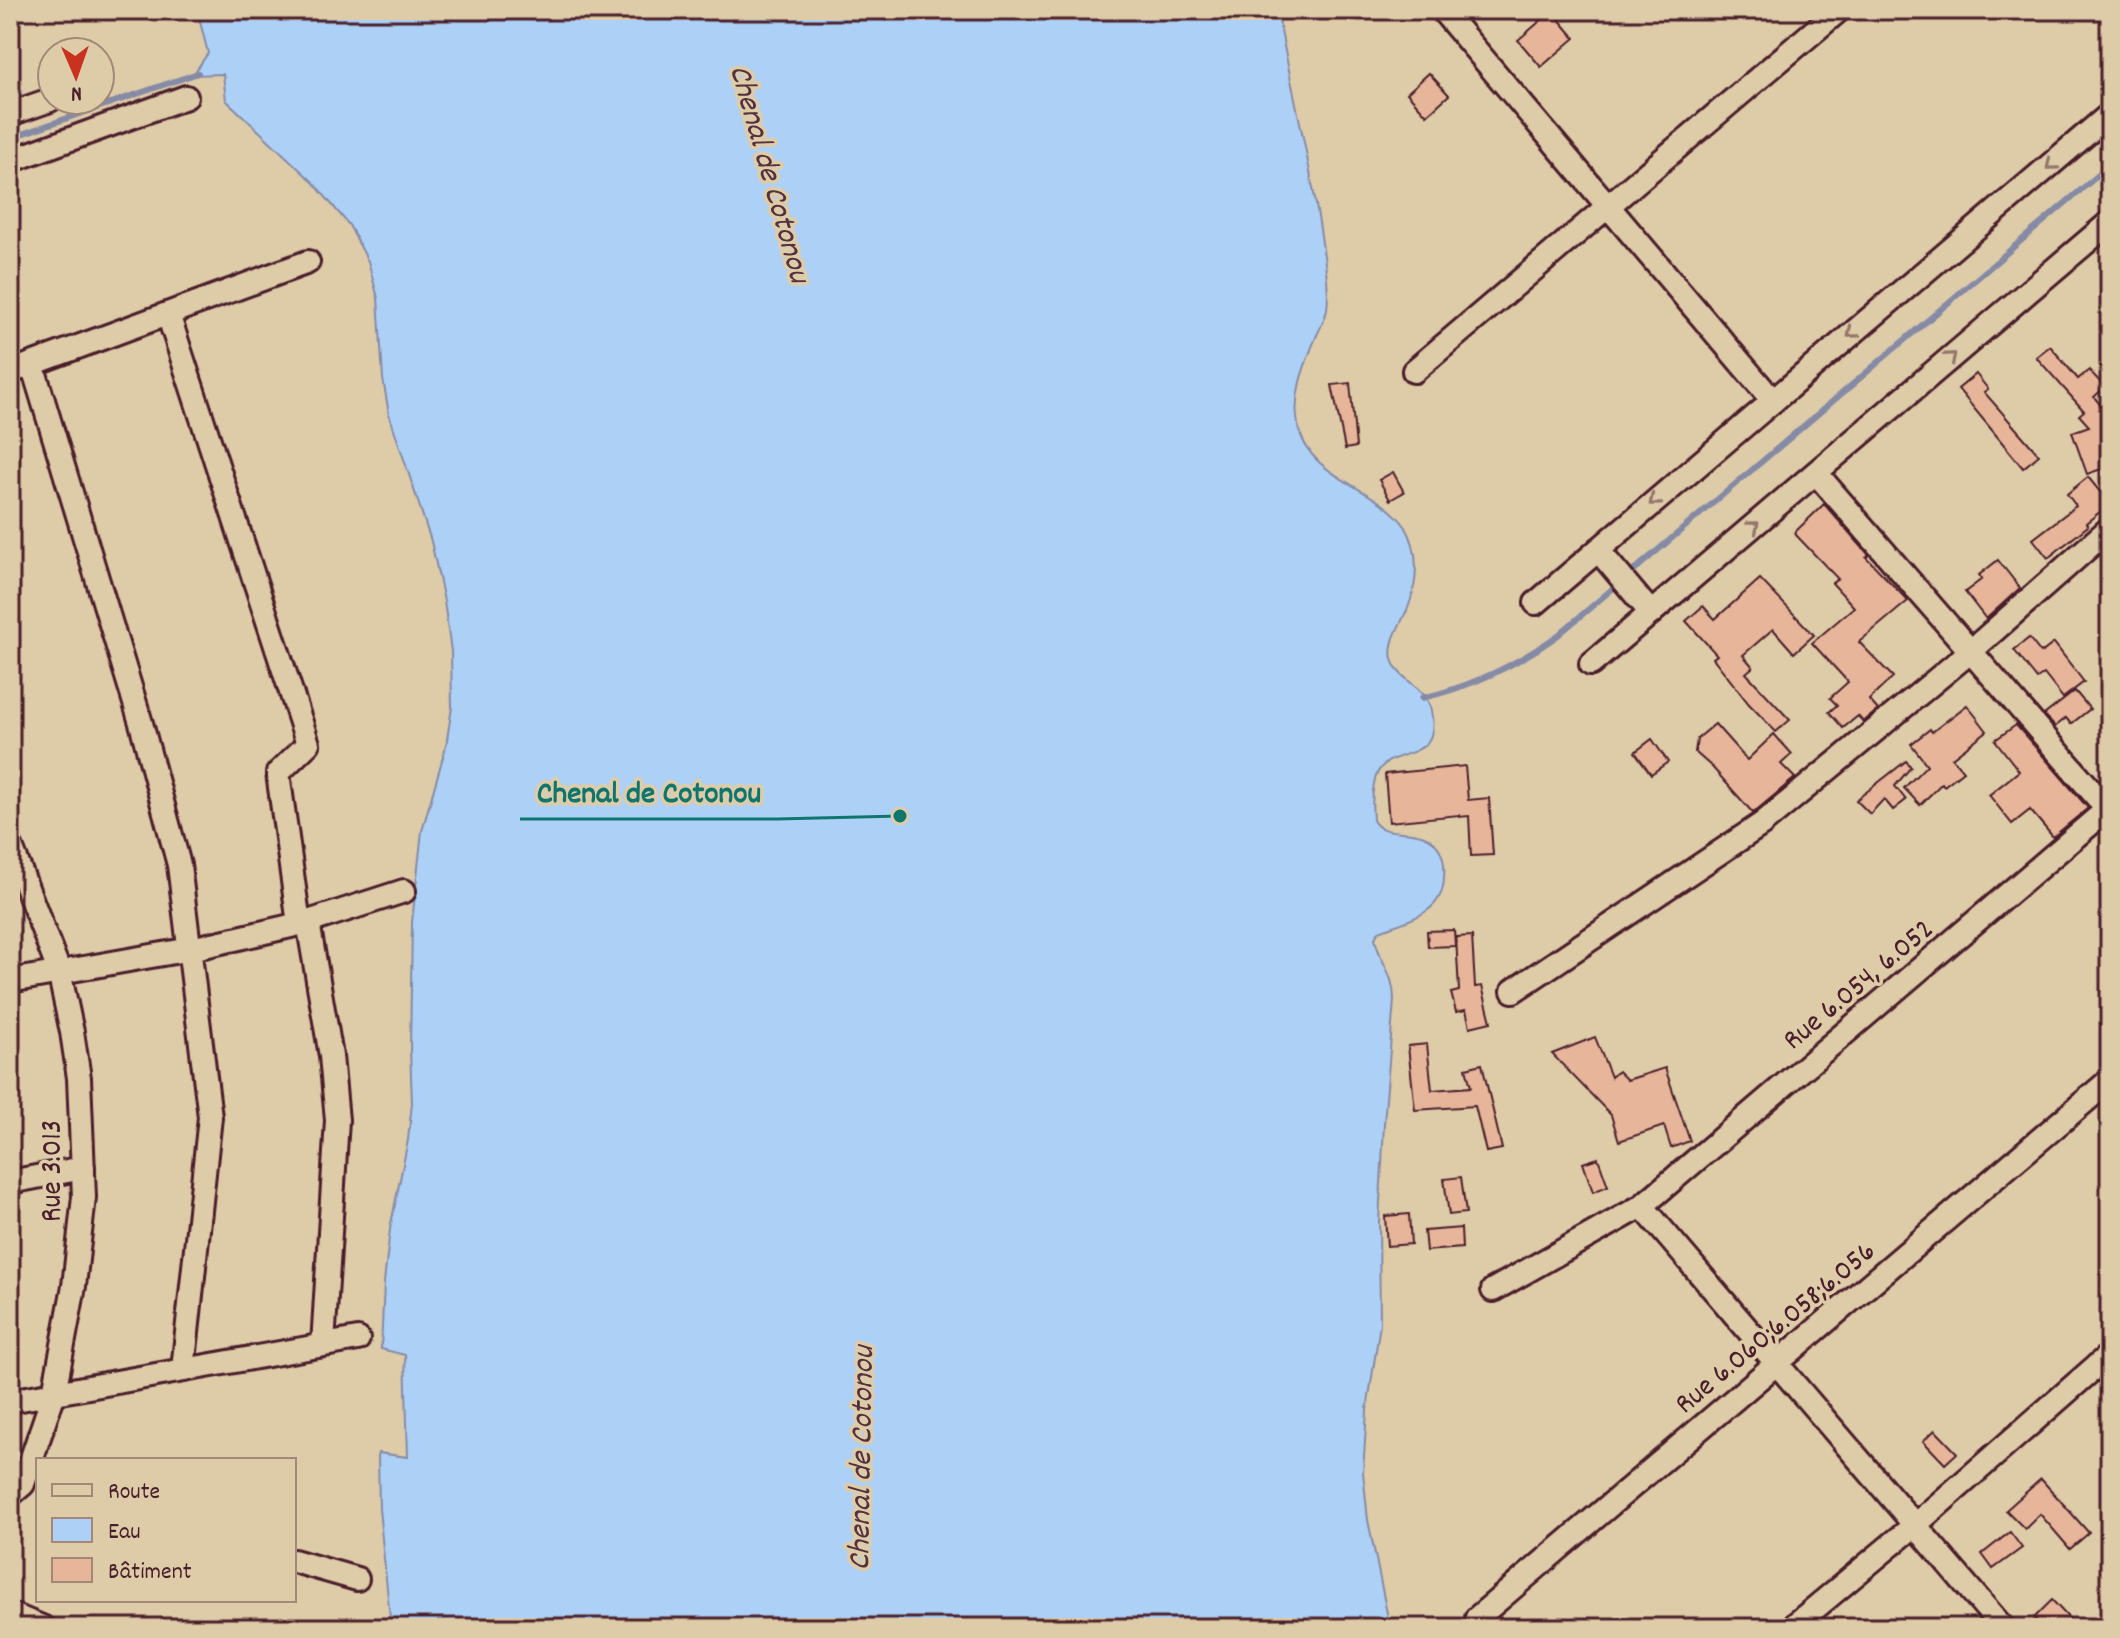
<svg xmlns="http://www.w3.org/2000/svg" width="2120" height="1638" font-family="Dekko,sans-serif">
<rect width="100%" height="100%" fill="#decca9"/>
<filter id="ink" filterUnits="userSpaceOnUse"><feTurbulence type="fractalNoise" baseFrequency=".0125" numOctaves="2"/><feDisplacementMap in="SourceGraphic" scale="16" xChannelSelector="R" yChannelSelector="G"/><feConvolveMatrix kernelMatrix="1 2 1 2 8 2 1 2 1" color-interpolation-filters="sRGB"/></filter>
<g filter="url(#ink)">
<!-- water -->
<path fill="#add1f6" stroke="#858aa5" stroke-width="2" d="M197 10H1277C1291 86 1310 160 1321 236 1324 259 1330 286 1327 309 1326 318 1320 328 1316 337 1305 365 1292 393 1298 425 1309 480 1376 485 1405 526 1420 550 1418 583 1408 608 1401 624 1388 641 1392 659 1398 681 1426 685 1431 711 1442 764 1392 746 1378 772 1371 784 1372 807 1373 820 1383 841 1421 822 1438 847 1444 856 1445 866 1444 877 1444 914 1408 920 1379 931L1375 938C1379 962 1394 972 1394 1000L1384 1124 1379 1222 1380 1324 1367 1410 1363 1472 1368 1520 1390 1628H391L379 1509 378 1453 408 1457 405 1355 381 1349 384 1283 390 1229 408 1140 412 1103 410 1049 412 922 422 831 446 746 452 707 451 651 444 601 431 541 389 414 383 379 378 298 368 261 349 225 314 183 226 100 223 74 193 75 208 53Z"/>
<g fill="none" stroke-linecap="round" stroke-linejoin="round">
<!-- stream -->
<g stroke="#858aa5" stroke-width="6">
<path d="M10 138 198 73"/>
<path d="M1422 698C1471 687 1516 665 1557 636L2110 165"/>
</g>
</g>
<!-- building -->
<g fill="#e6b59a" stroke="#4a1f2b" stroke-width="2">
<path d="M1552 11 1575 38 1541 67 1518 40Z"/>
<path d="M1429 73 1449 95 1427 115 1407 93Z"/>
<path d="M2050 346 2078 379 2089 370 2105 387 2094 397 2110 416V466L2087 474 2072 432 2089 426 2079 415 2084 411 2036 357Z"/>
<path d="M1976 374 1988 389 1984 392 2039 455 2023 468 1958 389Z"/>
<path d="M1350 383 1356 447 1345 449 1332 385Z"/>
<path d="M1393 472 1404 492 1390 500 1379 480Z"/>
<path d="M2088 477 2110 504 2086 523 2088 526 2048 558 2033 539 2076 506 2067 494Z"/>
<path d="M1824 504 1869 555 1866 557 1908 601 1859 642 1893 677 1869 700 1878 710 1863 722 1858 716 1843 728 1829 712 1837 705 1830 698 1848 682 1812 643 1854 607 1832 583 1838 579 1794 533Z"/>
<path d="M1998 560 2020 588 1986 619 1965 592 1982 579 1979 575Z"/>
<path d="M1760 579 1814 635 1794 653 1773 629 1743 655 1753 667 1746 673 1790 720 1776 732 1749 704 1713 658 1717 655 1686 621 1703 606 1715 619Z"/>
<path d="M2029 638 2041 653 2054 643 2084 682 2063 698 2044 674 2037 679 2014 650Z"/>
<path d="M2075 691 2090 709 2071 724 2066 718 2055 727 2044 715Z"/>
<path d="M1967 705 1987 731 1952 758 1963 771 1944 786 1942 783 1920 805 1904 788 1927 765 1911 744 1930 729 1932 732Z"/>
<path d="M1715 724 1747 760 1774 734 1792 754 1781 764 1795 778 1753 813 1712 767 1695 752 1697 739Z"/>
<path d="M2016 725 2088 808 2053 837 2030 810 2012 824 1989 795 2019 771 1995 740Z"/>
<path d="M1652 739 1668 762 1651 774 1635 752Z"/>
<path d="M1906 761 1911 767 1895 786 1906 800 1893 810 1884 799 1870 814 1856 800Z"/>
<path d="M1465 766 1468 800 1489 798 1493 855 1471 856 1469 816 1459 817V815L1389 822 1385 774Z"/>
<path d="M1454 930 1455 946 1428 947 1427 931Z"/>
<path d="M1472 936 1475 987 1482 986 1491 1022 1470 1027 1466 1010 1456 1012 1451 993 1459 991 1456 937Z"/>
<path d="M1595 1037 1611 1077 1618 1071 1627 1080 1665 1068 1690 1141 1671 1148 1664 1126 1619 1141 1611 1115 1552 1054Z"/>
<path d="M1427 1044 1432 1090 1471 1087 1466 1068 1482 1064 1502 1149 1486 1152 1475 1106 1415 1110 1408 1046Z"/>
<path d="M1598 1158 1608 1186 1593 1192 1583 1163Z"/>
<path d="M1461 1177 1466 1213 1449 1215 1444 1179Z"/>
<path d="M1409 1214 1411 1244 1387 1246 1385 1216Z"/>
<path d="M1461 1228 1462 1248 1426 1251 1424 1231Z"/>
<path d="M1935 1430 1957 1453 1945 1464 1923 1441Z"/>
<path d="M2041 1479 2089 1533 2070 1549 2040 1514 2025 1529 2006 1510Z"/>
<path d="M2010 1532 2022 1548 1993 1569 1982 1554Z"/>
<path d="M2052 1600 2078 1628H2044L2034 1618Z"/>
</g>
<g fill="none" stroke-linecap="round" stroke-linejoin="round">
<defs>
<g id="minor">
<path d="M1442 10 1773 401"/>
<path d="M10 114 50 100"/>
<path d="M10 161 186 97"/>
<path d="M168 314 308 744 278 773 299 924"/>
<path d="M32 364 141 723 179 865 210 1117 183 1370"/>
<path d="M1414 371 1839 10"/>
<path d="M10 372 308 262"/>
<path d="M1816 473 2110 812"/>
<path d="M1598 550 1651 613"/>
<path d="M1536 603 2110 114"/>
<path d="M1591 664 2110 222"/>
<path d="M10 844 59 971 72 1032 79 1078 84 1197 74 1286 54 1393 23 1484 10 1495"/>
<path d="M308 922 331 1056 337 1120 323 1345"/>
<path d="M10 981 191 949 308 922 404 891"/>
<path d="M1513 991 1762 824 1971 651 2110 528"/>
<path d="M10 1182 83 1168"/>
<path d="M1642 1206 2003 1628"/>
<path d="M1493 1290 1642 1206 2110 807"/>
<path d="M10 1401 358 1339"/>
<path d="M294 1561 357 1579"/>
<path d="M10 1614 44 1628"/>
<path d="M1477 1618 2110 1080"/>
<path d="M1791 1628 1915 1525 2110 1354"/>
</g>
</defs>
<!-- minor casing -->
<use href="#minor" stroke="#4a1f2b" stroke-width="28"/>
<!-- minor -->
<use href="#minor" stroke="#decca9" stroke-width="22"/>
</g>
<!-- one-way arrows -->
<defs><path id="oneway-chevron" d="M-2-3.5L2.5 0L-2 3.5" fill="none" stroke-width="1.6" stroke-linecap="round" stroke-linejoin="round" transform="scale(2)"/></defs>
<g stroke="#94766a">
<use href="#oneway-chevron" transform="translate(2051 165) rotate(140)"/>
<use href="#oneway-chevron" transform="translate(1852 333) rotate(140)"/>
<use href="#oneway-chevron" transform="translate(1951 357) rotate(-41)"/>
<use href="#oneway-chevron" transform="translate(1654 501) rotate(140)"/>
<use href="#oneway-chevron" transform="translate(1754 526) rotate(-40)"/>
</g>
</g>
<g text-anchor="middle" stroke-width="7" stroke-linejoin="round" paint-order="stroke">
<!-- street labels -->
<g font-size="30" fill="#4a1f2b" stroke="#decca9">
<text transform="translate(1857 983) rotate(-40)" y="10">Rue 6.054, 6.052</text>
<text transform="translate(50 1171) rotate(-90)" y="10">Rue 3.013</text>
<text transform="translate(1774 1326) rotate(-40)" y="10">Rue 6.060;6.058;6.056</text>
</g>
<!-- water labels -->
<g font-size="32" font-style="italic" fill="#54313f" stroke="#decca9">
<text transform="translate(772 173) rotate(74)" y="11">Chenal de Cotonou</text>
<text transform="translate(859 1458) rotate(-89)" y="11">Chenal de Cotonou</text>
</g>
</g>
<!-- callouts -->
<path fill="none" stroke="#0f766e" stroke-width="3" d="M900 816L777 819H520"/>
<circle fill="#0f766e" stroke="#decca9" stroke-width="3" cx="900" cy="816" r="8"/>
<g font-size="32" text-anchor="middle" font-weight="bold" fill="#0f766e" stroke="#decca9" stroke-width="7" stroke-linejoin="round" paint-order="stroke">
<text x="649" y="802">Chenal de Cotonou</text>
</g>
<!-- margin -->
<rect width="2120" height="1638" fill="none" stroke="#decca9" stroke-width="40"/>
<rect x="20" y="20" width="2080" height="1598" fill="none" stroke="#4a1f2b" stroke-width="3" filter="url(#ink)"/>
<!-- legend -->
<rect x="36" y="1458" width="260" height="144" fill="#decca9" stroke="#a38777" stroke-width="2"/>
<rect x="52" y="1484" width="40" height="12" fill="#decca9" stroke="#a38777" stroke-width="2"/>
<text x="108" y="1498" font-size="24" fill="#4a1f2b">Route</text>
<rect x="52" y="1518" width="40" height="24" fill="#add1f6" stroke="#a38777" stroke-width="2"/>
<text x="108" y="1538" font-size="24" fill="#4a1f2b">Eau</text>
<rect x="52" y="1558" width="40" height="24" fill="#e6b59a" stroke="#a38777" stroke-width="2"/>
<text x="108" y="1578" font-size="24" fill="#4a1f2b">Bâtiment</text>
<!-- north arrow -->
<g transform="translate(76 76) rotate(178)"><circle r="38" fill="#decca9" stroke="#a38777" stroke-width="2"/>
<path d="M0-6L14 30L0 20L-14 30Z" fill="#c8321e"/>
<text y="-12" font-size="22" font-weight="bold" text-anchor="middle" fill="#4a1f2b">N</text>
</g>
</svg>
